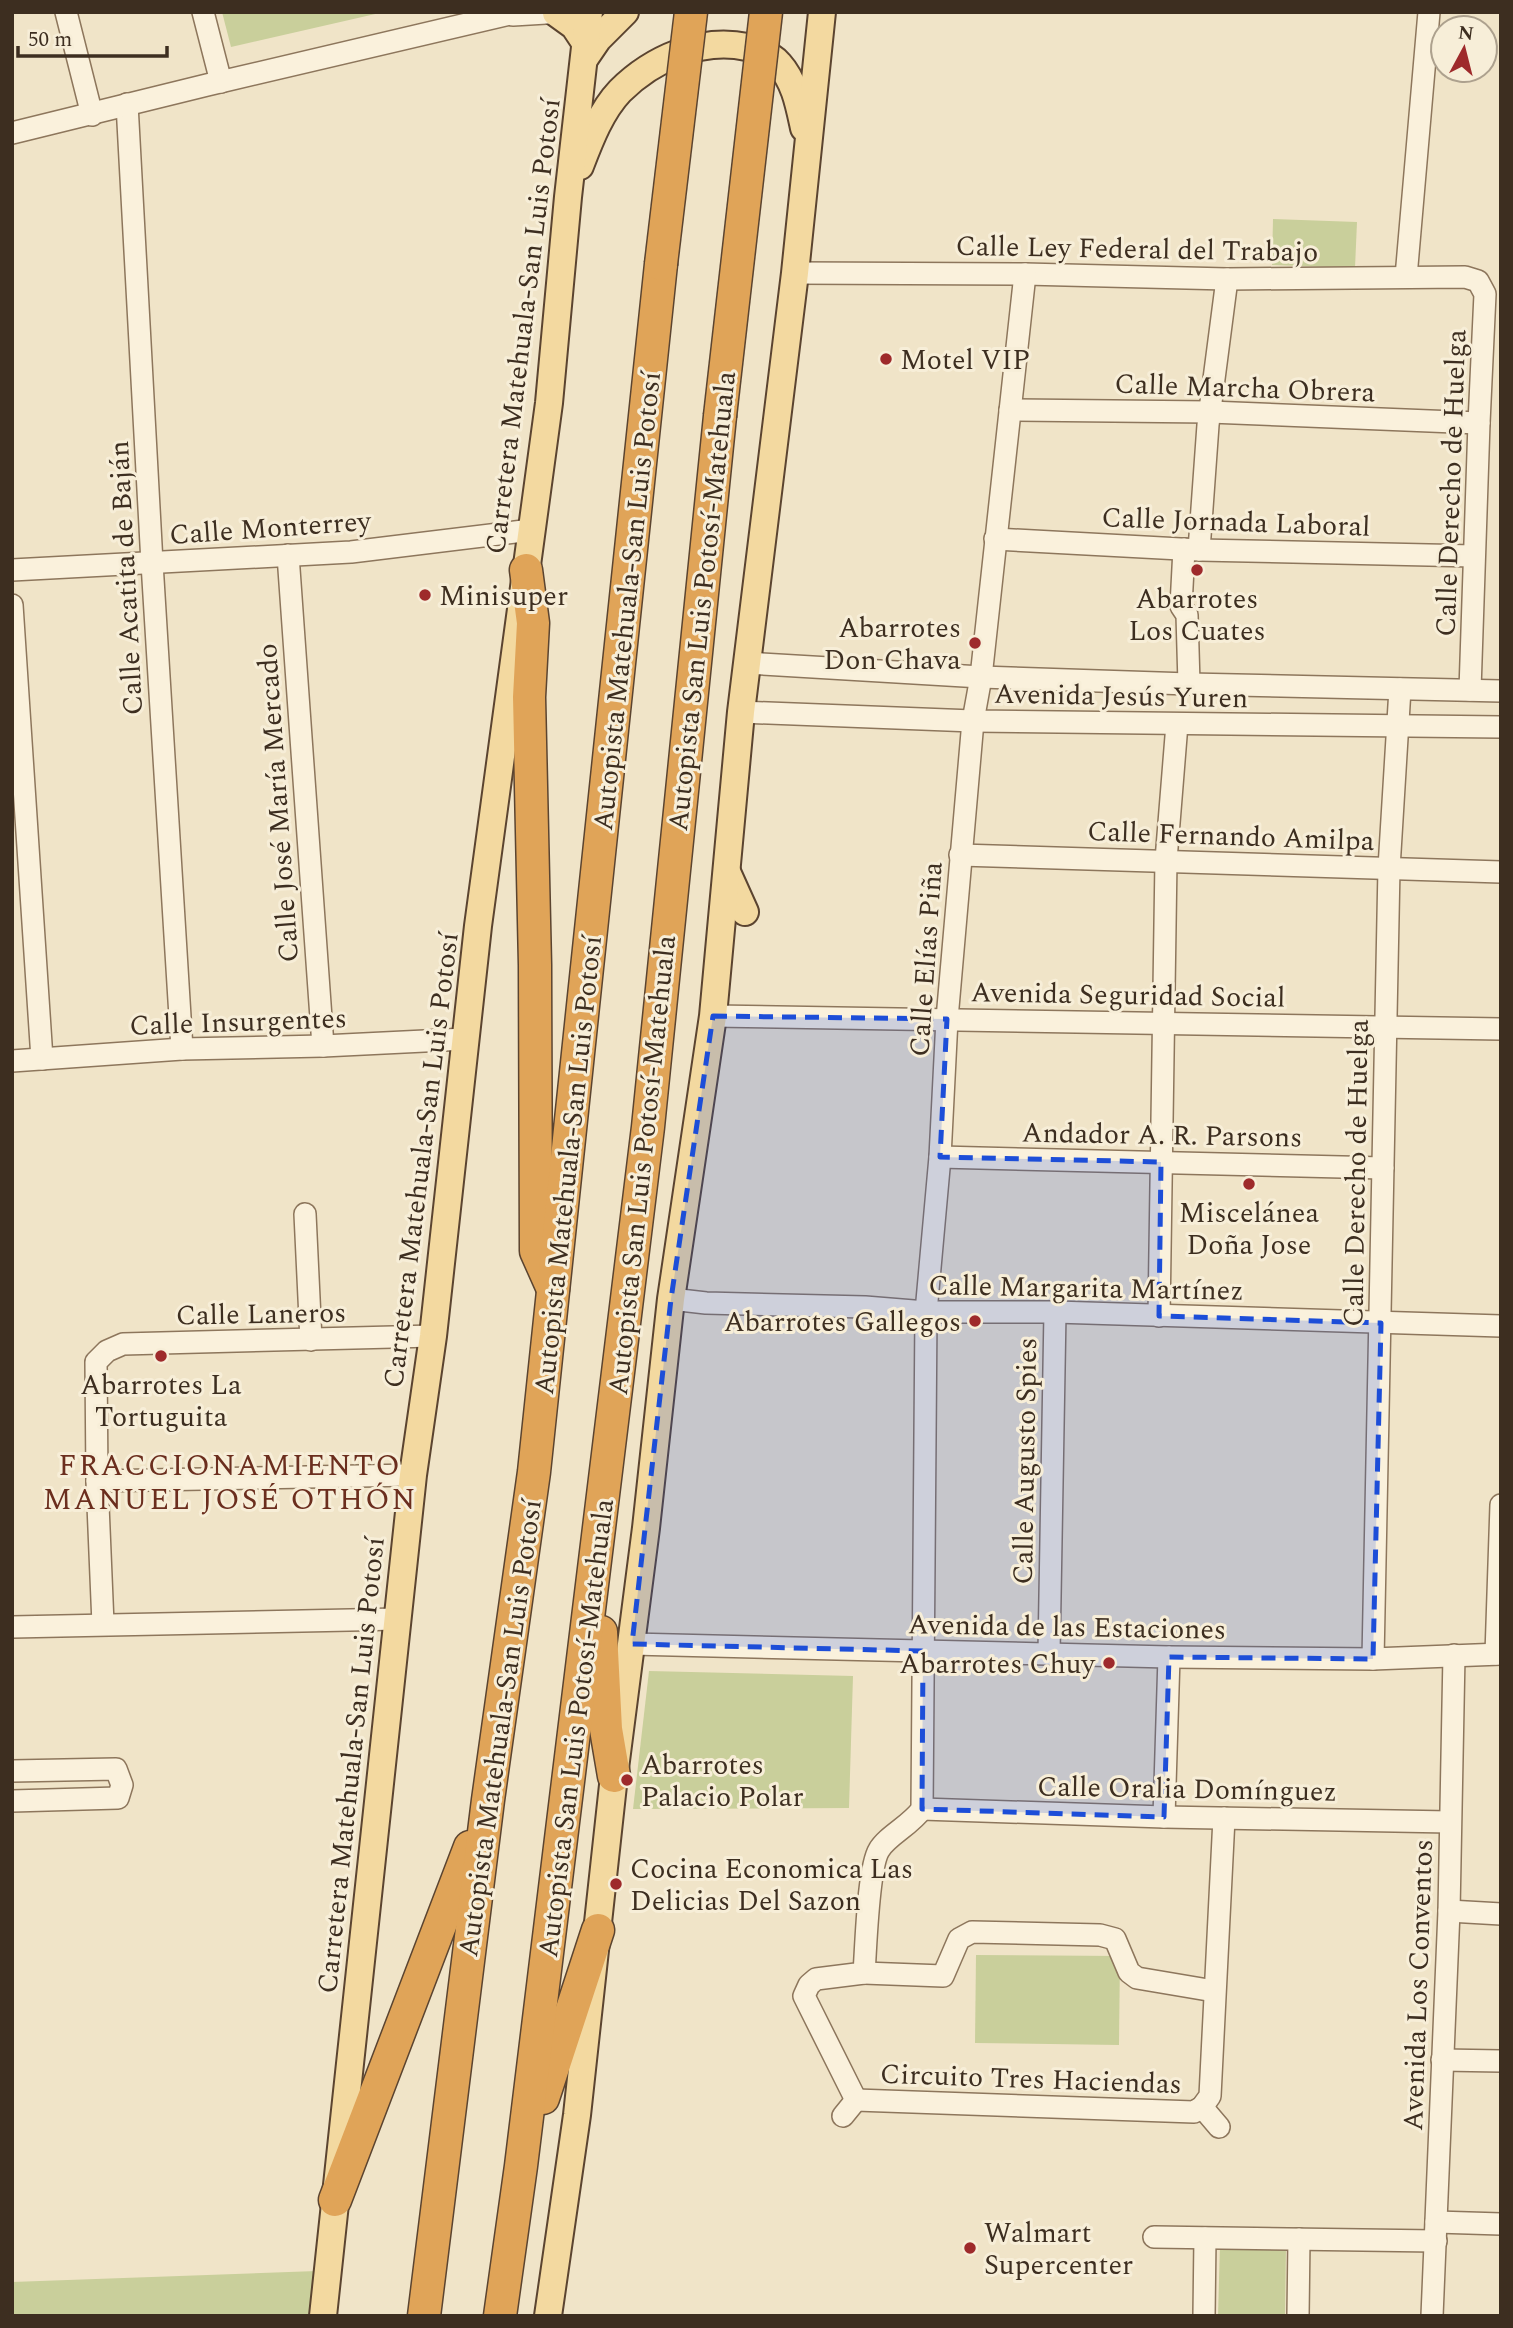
<svg xmlns="http://www.w3.org/2000/svg" width="1513" height="2328" font-family="Spectral,serif">
<rect width="100%" height="100%" fill="#f0e4c8"/>
<!-- green -->
<g fill="#c9cf9b">
<path d="M222 12H384L231 47Z"/>
<path d="M1273 219 1357 222 1355 268 1272 265Z"/>
<path d="M649 1671 853 1676 849 1808 633 1809Z"/>
<path d="M976 1955 1120 1956 1119 2045 975 2043Z"/>
<path d="M1220 2245 1286 2247 1285 2316H1218Z"/>
<path d="M317 2271 313 2316H12V2282Z"/>
</g>
<g fill="none" stroke-linecap="round" stroke-linejoin="round">
<defs>
<g id="minor">
<path d="M66 12 92 115"/>
<path d="M203 12 221 82"/>
<path d="M513 15 563 12"/>
<path d="M127 104 152 563 182 1049"/>
<path d="M12 133 207 85 518 12"/>
<path d="M795 273 1025 274 1227 279 1465 277 1478 281 1485 294 1479 423 1470 690"/>
<path d="M1406 277 1429 12"/>
<path d="M1010 410 1210 412 1479 423"/>
<path d="M995 539 1199 550 1474 556"/>
<path d="M1184 549 1181 606 1187 615 1189 684"/>
<path d="M1199 550 1208 425 1227 279"/>
<path d="M288 555 323 1046"/>
<path d="M12 570 351 552 531 530"/>
<path d="M12 605 42 1059"/>
<path d="M747 663 981 677 1189 684 1501 691"/>
<path d="M741 712 973 721 1501 727"/>
<path d="M960 855 1501 872"/>
<path d="M713 1016 1501 1029"/>
<path d="M12 1061 182 1049 323 1046 465 1039"/>
<path d="M940 1157 1383 1168"/>
<path d="M305 1214 311 1340"/>
<path d="M671 1299 706 1303 865 1307 926 1312H1055L1501 1326"/>
<path d="M1159 1316 1166 860 1177 724"/>
<path d="M97 1481 413 1475"/>
<path d="M103 1624 97 1481 96 1362 107 1351 123 1344 433 1336"/>
<path d="M12 1627 398 1619"/>
<path d="M632 1644 1169 1657 1373 1659 1501 1654"/>
<path d="M1049 1653 1055 1312"/>
<path d="M1496 1654 1501 1505"/>
<path d="M1373 1659 1389 868 1400 689"/>
<path d="M12 1771 116 1769 122 1785 118 1798 12 1801"/>
<path d="M922 1809 1164 1817 1450 1822"/>
<path d="M1164 1817 1169 1657"/>
<path d="M1449 1911 1501 1914"/>
<path d="M864 1973 943 1976 959 1939 972 1932 1100 1935 1115 1939 1129 1972 1137 1978 1214 1991"/>
<path d="M1442 2060 1501 2061"/>
<path d="M856 2100 804 1996 809 1985 816 1979 864 1973C866 1947 868 1868 879 1850 887 1836 911 1825 922 1809L926 1312 940 1157 947 1019 973 721 981 677 1025 274"/>
<path d="M856 2100 1194 2112 1202 2107 1210 2096 1224 1818"/>
<path d="M1202 2107 1219 2127"/>
<path d="M843 2116 856 2100"/>
<path d="M1436 2222 1501 2224"/>
<path d="M1154 2237 1436 2241"/>
<path d="M1204 2316 1205 2238"/>
<path d="M1298 2316 1299 2239"/>
<path d="M1432 2316 1449 1911 1454 1655"/>
</g>
<g id="major">
<path d="M556 13 574 26 586 44"/>
<path d="M585 58 598 39 625 12"/>
<path d="M580 166C590 140 601 111 620 91 652 59 701 37 747 47 758 50 772 55 779 64 795 82 799 105 804 128"/>
<path d="M727 872 745 912"/>
<path d="M323 2316 413 1475 433 1336 478 926 549 403 568 197 589 12"/>
<path d="M548 2316 577 2115 614 1776 646 1528 671 1299 713 1016 741 712 795 273 822 12"/>
</g>
<g id="highway">
<path d="M526 570 533 623 529 697 535 965 536 1251 553 1289"/>
<path d="M601 1632 606 1729 614 1776"/>
<path d="M543 2098 598 1930"/>
<path d="M335 2200 470 1847"/>
<path d="M424 2316 488 1800 534 1472 661 264"/>
<path d="M500 2316 521 2166 648 1127 720 416"/>
</g>
</defs>
<!-- minor casing -->
<use href="#minor" stroke="#8d765c" stroke-width="24"/>
<!-- major casing -->
<use href="#major" stroke="#5b4430" stroke-width="30"/>
<!-- highway casing -->
<use href="#highway" stroke="#5b4430" stroke-width="35"/>
<!-- minor -->
<use href="#minor" stroke="#faf1dc" stroke-width="21"/>
<!-- major -->
<use href="#major" stroke="#f3d9a0" stroke-width="26"/>
<!-- highway -->
<use href="#highway" stroke="#e0a458" stroke-width="32"/>
<defs>
<g id="highway-bridge">
<path d="M661 264 691 12"/>
<path d="M720 416 766 12"/>
</g>
</defs>
<!-- highway-bridge casing -->
<use href="#highway-bridge" stroke="#5b4430" stroke-width="35" stroke-linecap="butt"/>
<!-- highway-bridge -->
<use href="#highway-bridge" stroke="#e0a458" stroke-width="32"/>
</g>
<!-- marked area -->
<path fill="#1d4ed8" fill-opacity="0.2" stroke="#1d4ed8" stroke-width="5" stroke-dasharray="14 9" stroke-linejoin="round" d="M713 1016 947 1019 940 1157 1161 1162 1159 1316 1381 1323 1373 1659 1169 1657 1164 1817 922 1809 923 1651 632 1644 671 1299Z"/>
<!-- markers -->
<g fill="#9e2a2b" stroke="#f7eed8" stroke-width="2.5">
<circle cx="886" cy="359" r="7"/>
<circle cx="1197" cy="570" r="7"/>
<circle cx="425" cy="595" r="7"/>
<circle cx="975" cy="643" r="7"/>
<circle cx="1249" cy="1184" r="7"/>
<circle cx="975" cy="1321" r="7"/>
<circle cx="161" cy="1356" r="7"/>
<circle cx="1109" cy="1663" r="7"/>
<circle cx="627" cy="1780" r="7"/>
<circle cx="616" cy="1884" r="7"/>
<circle cx="970" cy="2248" r="7"/>
</g>
<g text-anchor="middle" stroke-width="6" stroke-linejoin="round" paint-order="stroke">
<!-- street labels -->
<g font-size="28" fill="#3d2e20" stroke="#f7eed8">
<text transform="translate(1137 248) rotate(1)" y="10">Calle Ley Federal del Trabajo</text>
<text transform="translate(522 326) rotate(-83)" y="10">Carretera Matehuala-San Luis Potosí</text>
<text transform="translate(1245 387) rotate(2)" y="10">Calle Marcha Obrera</text>
<text transform="translate(1450 483) rotate(-88)" y="10">Calle Derecho de Huelga</text>
<text transform="translate(1236 521) rotate(2)" y="10">Calle Jornada Laboral</text>
<text transform="translate(270 527) rotate(-4)" y="10">Calle Monterrey</text>
<text transform="translate(125 578) rotate(-93)" y="10">Calle Acatita de Baján</text>
<text transform="translate(626 601) rotate(-84)" y="10">Autopista Matehuala-San Luis Potosí</text>
<text transform="translate(701 601) rotate(-84)" y="10">Autopista San Luis Potosí-Matehuala</text>
<text transform="translate(1121 695) rotate(1)" y="10">Avenida Jesús Yuren</text>
<text transform="translate(277 803) rotate(-94)" y="10">Calle José María Mercado</text>
<text transform="translate(1231 835) rotate(2)" y="10">Calle Fernando Amilpa</text>
<text transform="translate(925 959) rotate(-86)" y="10">Calle Elías Piña</text>
<text transform="translate(1128 994) rotate(1)" y="10">Avenida Seguridad Social</text>
<text transform="translate(238 1021) rotate(-2)" y="10">Calle Insurgentes</text>
<text transform="translate(1162 1134) rotate(1)" y="10">Andador A. R. Parsons</text>
<text transform="translate(420 1160) rotate(-83)" y="10">Carretera Matehuala-San Luis Potosí</text>
<text transform="translate(567 1165) rotate(-84)" y="10">Autopista Matehuala-San Luis Potosí</text>
<text transform="translate(641 1165) rotate(-84)" y="10">Autopista San Luis Potosí-Matehuala</text>
<text transform="translate(1355 1173) rotate(-89)" y="10">Calle Derecho de Huelga</text>
<text transform="translate(1086 1287) rotate(1)" y="10">Calle Margarita Martínez</text>
<text transform="translate(261 1313) rotate(-1)" y="10">Calle Laneros</text>
<text transform="translate(1024 1461) rotate(-89)" y="10">Calle Augusto Spies</text>
<text transform="translate(1067 1626) rotate(1)" y="10">Avenida de las Estaciones</text>
<text transform="translate(499 1728) rotate(-82)" y="10">Autopista Matehuala-San Luis Potosí</text>
<text transform="translate(575 1728) rotate(-83)" y="10">Autopista San Luis Potosí-Matehuala</text>
<text transform="translate(350 1765) rotate(-84)" y="10">Carretera Matehuala-San Luis Potosí</text>
<text transform="translate(1187 1788) rotate(1)" y="10">Calle Oralia Domínguez</text>
<text transform="translate(1417 1985) rotate(-88)" y="10">Avenida Los Conventos</text>
<text transform="translate(1031 2078) rotate(2)" y="10">Circuito Tres Haciendas</text>
</g>
<!-- poi labels -->
<g font-size="28" fill="#3d2e20" stroke="#f7eed8" text-anchor="start">
<text x="900" y="369">Motel VIP</text>
<text x="439" y="605">Minisuper</text>
<text x="1197" y="608" text-anchor="middle">Abarrotes<tspan x="1197" dy="32">Los Cuates</tspan></text>
<text x="961" y="637" text-anchor="end">Abarrotes<tspan x="961" dy="32">Don Chava</tspan></text>
<text x="1249" y="1222" text-anchor="middle">Miscelánea<tspan x="1249" dy="32">Doña Jose</tspan></text>
<text x="961" y="1331" text-anchor="end">Abarrotes Gallegos</text>
<text x="161" y="1394" text-anchor="middle">Abarrotes La<tspan x="161" dy="32">Tortuguita</tspan></text>
<text x="1095" y="1673" text-anchor="end">Abarrotes Chuy</text>
<text x="641" y="1774">Abarrotes<tspan x="641" dy="32">Palacio Polar</tspan></text>
<text x="630" y="1878">Cocina Economica Las<tspan x="630" dy="32">Delicias Del Sazon</tspan></text>
<text x="984" y="2242">Walmart<tspan x="984" dy="32">Supercenter</tspan></text>
</g>
<!-- neighbourhood labels -->
<g font-size="30" letter-spacing="2" fill="#6b2e1e" stroke="#f7eed8">
<text x="230" y="1475">FRACCIONAMIENTO<tspan x="230" dy="34">MANUEL JOSÉ OTHÓN</tspan></text>
</g>
</g>
<!-- border -->
<rect width="1513" height="2328" fill="none" stroke="#3d2e20" stroke-width="28"/>
<!-- north arrow -->
<g transform="translate(1464 49) rotate(7)"><circle r="33" fill="#f7eed8" stroke="#ada18e" stroke-width="2"/>
<path d="M0-5L12 26L0 18L-12 26Z" fill="#9e2a2b"/>
<text y="-10" font-size="19" font-weight="bold" text-anchor="middle" fill="#3d2e20">N</text>
</g>
<!-- scale -->
<path d="M18 46v10h149v-10" fill="none" stroke="#3d2e20" stroke-width="3.5"/>
<text x="28" y="46" font-size="21" fill="#3d2e20" stroke="#f7eed8" stroke-width="5" paint-order="stroke">50 m</text>
</svg>
